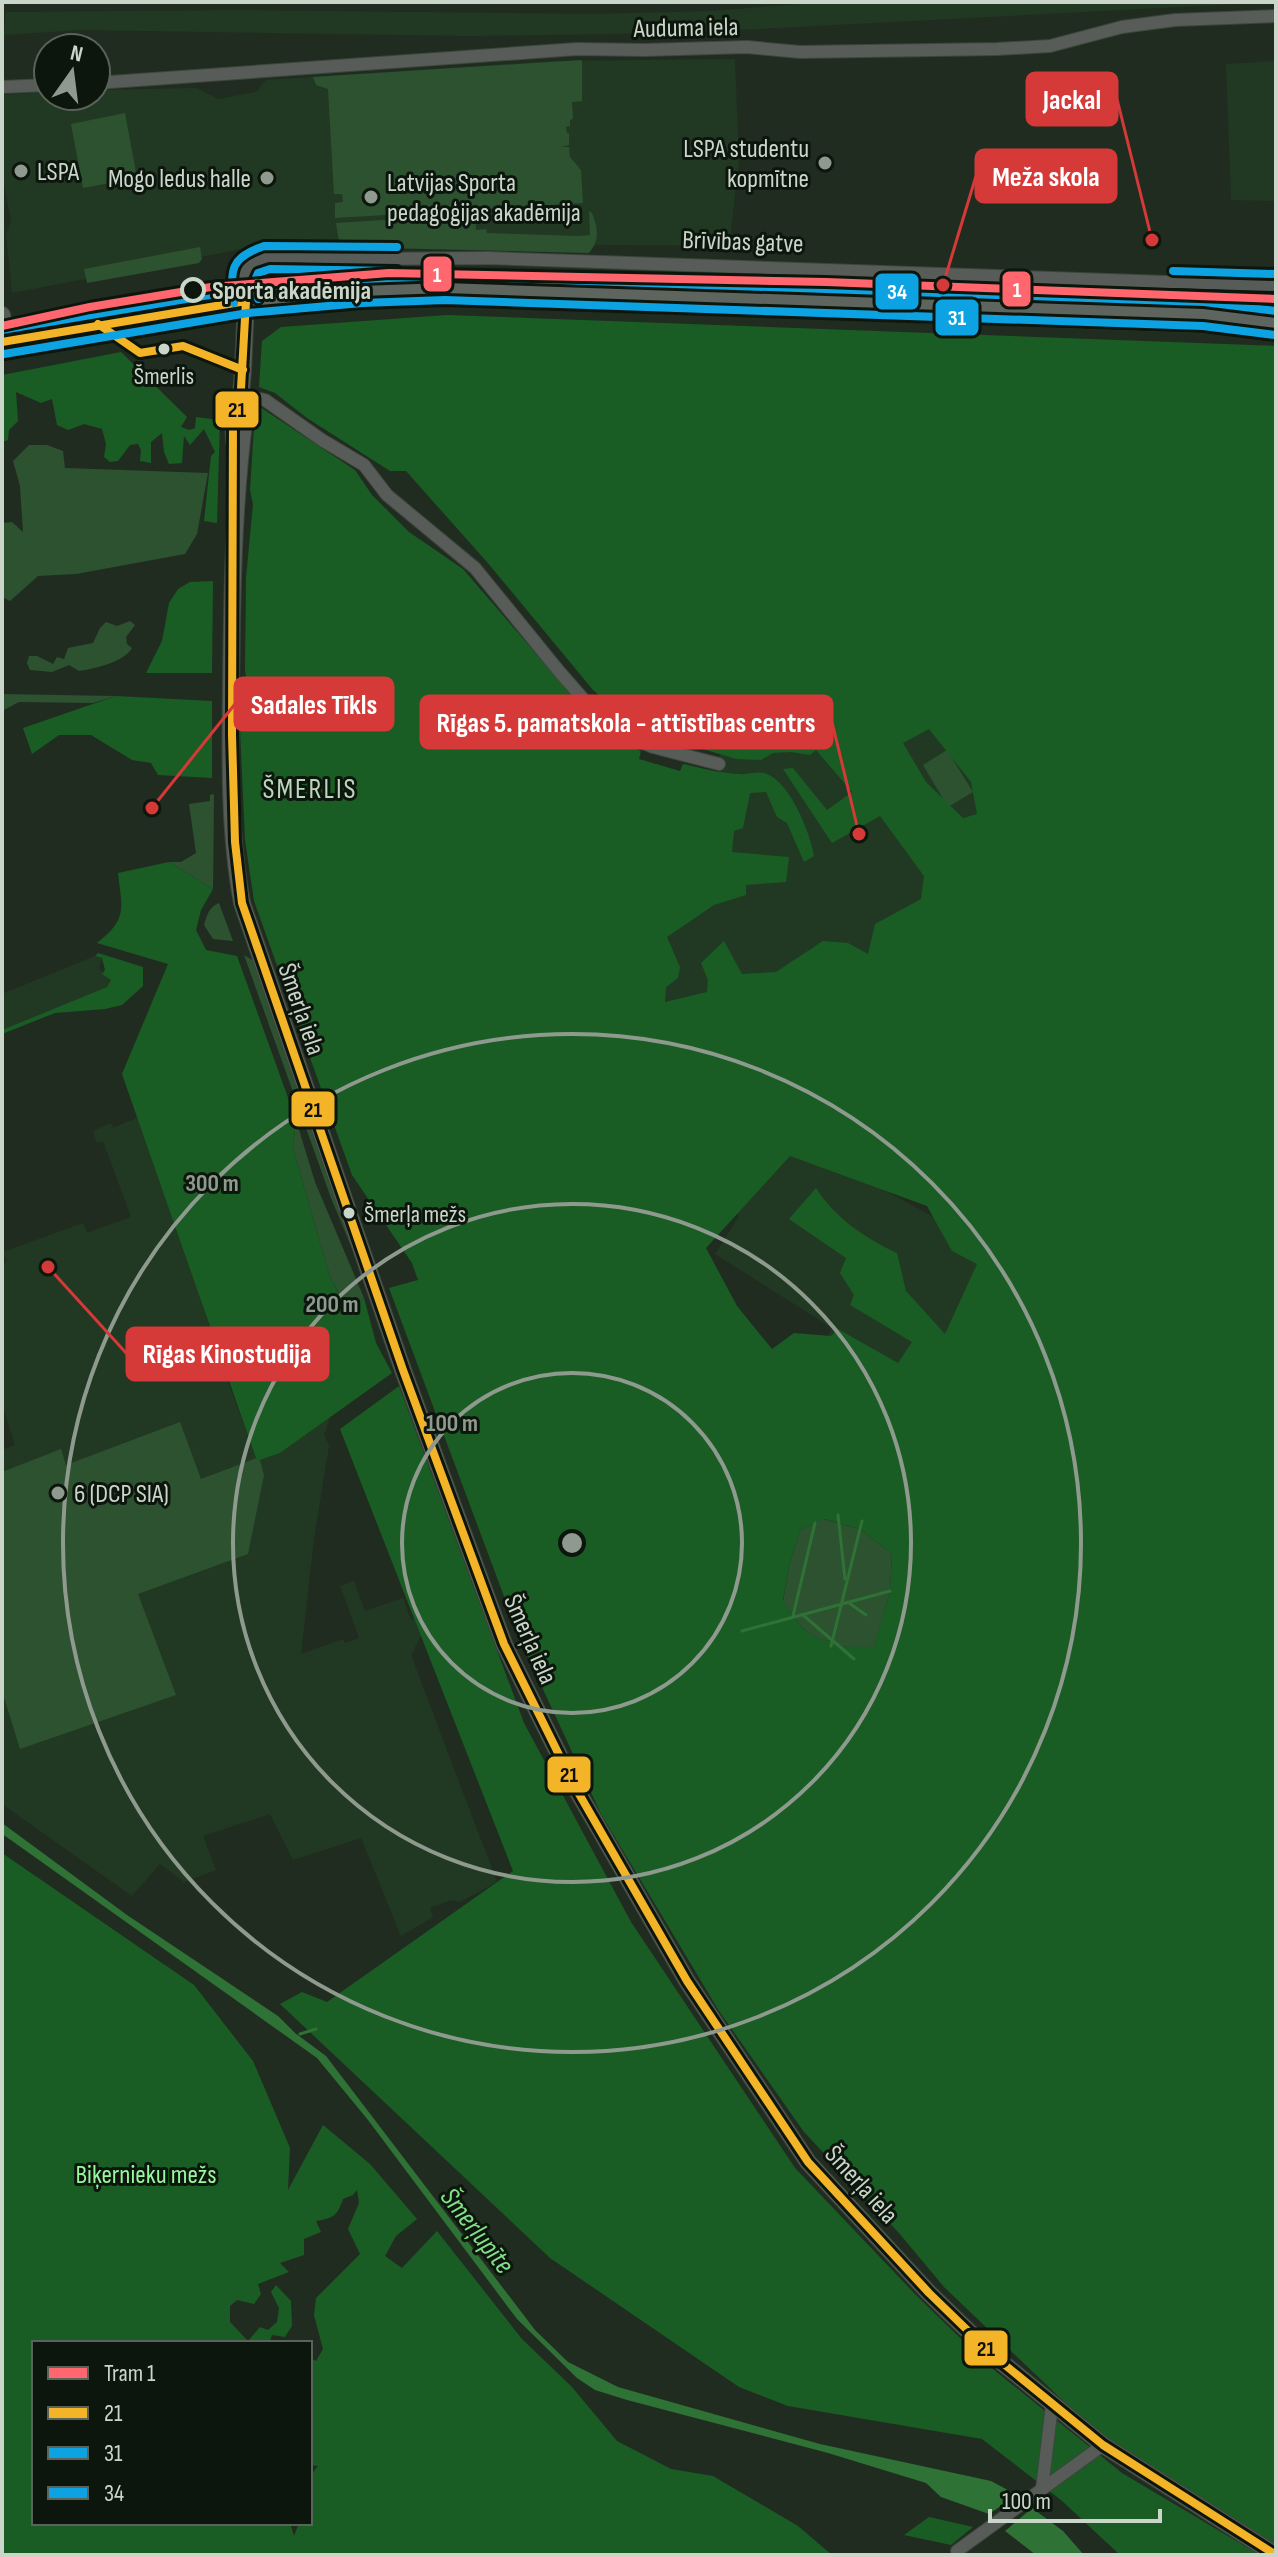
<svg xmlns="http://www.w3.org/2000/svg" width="1278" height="2557" font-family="'Sofia Sans Condensed',sans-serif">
<rect width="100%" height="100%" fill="#212c21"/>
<!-- built -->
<g fill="#213922">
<path d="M827 2H1276L680 33 468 36 80 30 4 35 6 12 243 10 593 14 711 11Z"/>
<path d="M735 59 739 161 729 246 278 242 12 293 6 234 11 222 2 173V95L48 92V96H96V90L197 88 218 99 256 92 266 80 553 61Z"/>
<path d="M1276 61V201L1231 200 1226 64Z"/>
<path d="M722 710 1047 721 1016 1020 638 1014 718 797Z"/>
<path d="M95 956 102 958 99 969 111 980 107 987 2 1030V994Z"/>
<path d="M146 1114 215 1346 257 1461 280 1453 330 1417 324 1435 329 1446 314 1539 301 1654 343 1639 345 1643 359 1638 340 1586 354 1581 365 1611 403 1598 411 1620 433 1613 411 1655 497 1882 460 1902 451 1900 430 1908 433 1917 401 1936 361 1838 293 1860 270 1814 203 1836 216 1870 184 1882 160 1864 132 1896 2 1804V1450L15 1445 2 1404V1265L7 1262 3 1252 83 1223 87 1233 131 1217 103 1141 97 1143 93 1131 111 1123 113 1128Z"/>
<path d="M795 1142 993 1249 879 1456 792 1407 832 1328 715 1254 739 1216 735 1208Z"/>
</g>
<!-- green -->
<g fill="#2d5230">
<path d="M582 60V101L572 102 573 119 570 120V126L566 127 567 133H569V145L561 147H569L570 157 581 170 583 203 335 218V203L343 202 342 194H334L328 89 316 85 313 77Z"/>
<path d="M125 113 137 178 83 188 71 124Z"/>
<path d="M589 211 592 213C598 228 600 240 589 253L340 247 336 223 475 214 476 230 486 229 487 233 579 236 590 235Z"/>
<path d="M200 247 202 259 199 263 87 283 84 269Z"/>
<path d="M404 298 844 313V320L404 302 328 311 327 305Z"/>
<path d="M917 316 1276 330V336L917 323Z"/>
<path d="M29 445H47L63 451 65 468 208 473 197 534 185 554 76 574 38 576 10 601 2 597V523L12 522 23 532 20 486 13 461Z"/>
<path d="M130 621 135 625 126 637 127 644 132 648C124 662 94 669 79 671L69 665 52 672 30 670 27 663 29 656H37L53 664 57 657 64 659 68 648 93 643 100 628 106 622 117 626Z"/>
<path d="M2 694 116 696 93 703 19 702 2 711Z"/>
<path d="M947 750 973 792 948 807 923 765Z"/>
<path d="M214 794 213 889 169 862H181L196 853 189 804 210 801V795Z"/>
<path d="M219 903 233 941 213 939 204 925C207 915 209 907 219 903Z"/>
<path d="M244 955 254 961 361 1270 331 1198Z"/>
<path d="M296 1120 315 1182 364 1298 349 1312 330 1277 293 1148Z"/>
<path d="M180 1422 201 1479 259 1457 264 1475 248 1554 138 1594 176 1695 20 1749 2 1691V1472L61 1449 66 1465Z"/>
<path d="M823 1519 860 1529 892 1554 890 1591 874 1648 831 1646V1641C807 1639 795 1620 783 1601L789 1566 800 1530Z"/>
</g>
<!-- forest -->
<g fill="#195d24" fill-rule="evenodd">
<path d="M447 315 1276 346V2546L1103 2439 944 2287 899 2233 804 2132 719 2011 601 1814 521 1642 389 1288 418 1280 412 1263 352 1175 254 901 245 840 240 729 249 694 245 671 246 578 253 504 250 490 255 411 257 405 355 470 372 495 409 532 463 569 595 722 624 744 641 751 639 759 680 771 683 764C701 768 720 773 739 774 747 775 756 771 764 773 789 779 811 834 814 856L804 862 787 823 777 817 766 792 750 793 743 828 734 831 732 852 789 857 786 882 746 885V895L714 905 667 937 680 967 678 978 666 987 665 1002 707 992 708 980 701 963 724 941 742 974 776 972 823 941 848 943 868 954 875 924 921 899 924 876 880 816 832 843 783 769 793 768 827 810 852 792 816 750 810 755 791 752 773 753 761 760 736 759 673 740 625 717 593 690 487 562 406 471H390L307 418 275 393 259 387 262 341 281 327ZM929 729 971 782 977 814 963 818 926 782 903 743ZM790 1156 927 1206 952 1251 977 1264 945 1334 906 1291 897 1253C865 1238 835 1218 816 1188L789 1219 846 1258 840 1273 854 1295 850 1305 912 1342 898 1363 838 1329 831 1336 794 1333 772 1349 737 1306 706 1248ZM824 1519 860 1529 892 1554 890 1591 874 1647 831 1646 832 1641C807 1639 795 1621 783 1600L789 1566 800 1530Z"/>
<path d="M121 352 187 417 181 427 189 430 195 428 196 417 220 420 217 523 204 521 211 456 215 452 204 429 190 445 184 436 182 463 169 464 164 452 162 433 151 442V463L140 461 141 450 138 444 130 445 118 461 110 462 104 457 106 444 102 429 84 424 68 430 57 425 52 399 41 403 16 392 18 421 9 430 8 440 2 442V375Z"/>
<path d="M213 581 212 673H146L162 641 169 603 178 589 190 582Z"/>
<path d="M116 696 212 701V778L158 775 151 763 132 760 91 735H59L32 754 23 728Z"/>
<path d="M169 862 213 889 201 910 196 930 206 950 237 956 296 1120 293 1148 330 1277 348 1312 364 1298 376 1343 392 1373 280 1453 257 1461 122 1074 168 964 97 943C128 919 122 908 118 873Z"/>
<path d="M98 953 143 967V986L122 1005 105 1009 55 1013 2 1034V1030L107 987 111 980 102 974 105 970 102 958 95 956Z"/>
<path d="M399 1386 524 1723 631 1922 795 2168 916 2295 988 2365 1122 2473 1260 2555H1120L1061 2500 982 2439 788 2406 739 2387 550 2258 280 2004 302 1992 327 2002 513 1871 340 1429Z"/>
<path d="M2 1853 194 1985 253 2061 290 2148 288 2190 323 2125 370 2164 417 2219 396 2236 385 2256 402 2268 437 2231 522 2339 572 2387 617 2441 671 2469 713 2476 798 2526 832 2555H2ZM357 2190 359 2203 348 2229 360 2254 316 2298 314 2315 323 2349 316 2361 310 2358V2465L318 2466 310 2476V2523H299L294 2536 290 2523H34V2343H220L221 2340 226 2343H269L272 2335 285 2337 292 2326 291 2301 276 2285 271 2292 279 2308 277 2322 268 2330 260 2327 248 2341 230 2322V2306L237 2300 254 2304 261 2294 258 2284 289 2272 280 2263 304 2255V2239L321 2232 316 2221C334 2218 337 2216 343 2199L353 2195Z"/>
<path d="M929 2517 973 2527 951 2545 904 2535Z"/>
</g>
<!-- water -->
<g fill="#2e7235">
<path d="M2 1823 127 1915 278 2016 295 2033 326 2056 535 2330 568 2362 618 2387 820 2444 991 2481 1017 2495 989 2514 941 2497 926 2483 828 2453 627 2400 595 2390 577 2378 517 2319 368 2120 317 2058 8 1838 2 1834Z"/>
<path d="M1032 2508 1063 2531 1084 2555H1036L1005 2531Z"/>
</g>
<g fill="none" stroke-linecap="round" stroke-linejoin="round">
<!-- stream -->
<g stroke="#2e7235" stroke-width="3">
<path d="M838 1515 845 1579"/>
<path d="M849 1603 866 1615"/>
<path d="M803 1615 854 1659"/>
<path d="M793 1616 815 1523"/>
<path d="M742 1631 890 1591"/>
<path d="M831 1646 862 1521"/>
<path d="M300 2034 316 2029"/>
</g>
<defs>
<g id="minor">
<path d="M96 83 577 49 644 50 747 47 800 52 997 49 1050 46 1122 27 1175 20 1276 16"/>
<path d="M2 87 48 85"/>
<path d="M246 301 243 278 249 264 268 257 293 256 344 259 489 258 1276 286"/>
<path d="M241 395 265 400 322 440 364 465 387 495 475 568 558 670 592 709 607 722 634 739 653 747 719 764"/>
<path d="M1042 2489 1052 2405"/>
<path d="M957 2551 1103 2445"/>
</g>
<g id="tertiary">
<path d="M2 315 7 341"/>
<path d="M240 406 245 415C233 506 232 597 231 689 230 760 229 833 242 903L403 1370 504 1644 575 1787 687 1981 808 2162 929 2293 994 2356 1103 2445 1276 2555"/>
<path d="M234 441 233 415 240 406 243 370 246 301"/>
</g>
<path id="trunk" d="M2 342 246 301 361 291 445 288 1204 314 1276 323"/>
</defs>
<!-- minor casing -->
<use href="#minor" stroke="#3d463d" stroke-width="14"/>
<!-- tertiary casing -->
<use href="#tertiary" stroke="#3d463d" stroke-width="18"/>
<!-- trunk casing -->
<use href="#trunk" stroke="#3d463d" stroke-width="22"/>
<!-- minor -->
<use href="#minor" stroke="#585c58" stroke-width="12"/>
<!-- tertiary -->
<use href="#tertiary" stroke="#585c58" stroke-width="16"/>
<!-- trunk -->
<use href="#trunk" stroke="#5e645e" stroke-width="20"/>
<defs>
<g id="bus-1">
<path d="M98 324 140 353 183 346 243 370"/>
<path d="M2 342 246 301 240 406 233 415 232 735 235 842 242 903 403 1370 504 1644 575 1787 687 1981 808 2162 929 2293 994 2356 1103 2445 1276 2555"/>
</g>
<g id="bus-2">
<path d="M1173 295 1276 298"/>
<path d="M258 299 255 280 258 273 270 269 397 271"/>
<path d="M4 354 248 313 362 303 445 300 1203 326 1275 335"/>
</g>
<g id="bus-3">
<path d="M1173 271 1276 274"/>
<path d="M234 303C230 269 230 258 264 246L397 247"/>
<path d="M2 330 245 289 360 279 445 276 1204 302 1276 311"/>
</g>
</defs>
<!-- bus-1 casing -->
<use href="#bus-1" stroke="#0d160d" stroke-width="14"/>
<!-- bus-2 casing -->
<use href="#bus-2" stroke="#0d160d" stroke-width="14"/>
<!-- bus-3 casing -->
<use href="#bus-3" stroke="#0d160d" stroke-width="14"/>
<!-- bus-1 -->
<use href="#bus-1" stroke="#f4b427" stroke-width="8"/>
<!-- bus-2 -->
<use href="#bus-2" stroke="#0da3e3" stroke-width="8"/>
<!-- bus-3 -->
<use href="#bus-3" stroke="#0da3e3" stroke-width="8"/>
<defs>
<path id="tram-1" d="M2 326 90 307 211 287 389 273 826 282 1276 299"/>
</defs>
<!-- tram-1 casing -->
<use href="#tram-1" stroke="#0d160d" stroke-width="14"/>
<!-- tram-1 -->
<use href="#tram-1" stroke="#ff666d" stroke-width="8"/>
</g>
<!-- distance rings -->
<g fill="none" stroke="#8f9a8f" stroke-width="4">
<circle cx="572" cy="1543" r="170"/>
<circle cx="572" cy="1543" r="339"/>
<circle cx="572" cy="1543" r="509"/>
</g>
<!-- markers -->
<g fill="#8f9a8f" stroke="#0d160d" stroke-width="3">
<circle cx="825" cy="163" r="8"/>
<circle cx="21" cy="171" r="8"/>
<circle cx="267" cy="178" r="8"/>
<circle cx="371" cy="197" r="8"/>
<circle cx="58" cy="1493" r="8"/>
</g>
<circle fill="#0d160d" stroke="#cad6ca" stroke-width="4" cx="193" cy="290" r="11"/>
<g fill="#cad6ca" stroke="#0d160d" stroke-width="3">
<circle cx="164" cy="349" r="7"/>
<circle cx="349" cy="1213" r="7"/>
</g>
<g text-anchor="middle" stroke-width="6" stroke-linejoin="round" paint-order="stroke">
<!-- bus labels -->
<g font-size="24" fill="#cad6ca" stroke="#0d160d">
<text x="164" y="384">Šmerlis</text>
<text x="364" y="1222" text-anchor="start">Šmerļa mežs</text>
</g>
<!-- street labels -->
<g font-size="26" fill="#cad6ca" stroke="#0d160d">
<text transform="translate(686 27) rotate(-1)" y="9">Auduma iela</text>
<text transform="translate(743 241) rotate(2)" y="9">Brīvības gatve</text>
<text transform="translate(302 1009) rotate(71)" y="9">Šmerļa iela</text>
<text transform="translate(531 1639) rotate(66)" y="9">Šmerļa iela</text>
<text transform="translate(862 2184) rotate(48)" y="9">Šmerļa iela</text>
</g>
<!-- poi labels -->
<g font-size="26" fill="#cad6ca" stroke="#0d160d" text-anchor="start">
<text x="809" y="157" text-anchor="end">LSPA studentu<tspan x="809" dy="30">kopmītne</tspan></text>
<text x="37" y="180">LSPA</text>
<text x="251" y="187" text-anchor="end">Mogo ledus halle</text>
<text x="387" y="191">Latvijas Sporta<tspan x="387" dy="30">pedagoģijas akadēmija</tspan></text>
<text x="74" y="1502">6 (DCP SIA)</text>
</g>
<!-- stop labels -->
<g font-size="26" font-weight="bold" fill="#cad6ca" stroke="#0d160d" text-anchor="start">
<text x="212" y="299">Sporta akadēmija</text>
</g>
<!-- park labels -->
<g font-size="26" fill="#97f89d" stroke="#0d160d">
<text x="146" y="2183">Biķernieku mežs</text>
</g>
<!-- neighbourhood labels -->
<g font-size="28" letter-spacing="2" fill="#bdd7be" stroke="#0d160d">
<text x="310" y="798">ŠMERLIS</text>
</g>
<!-- water labels -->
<g font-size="28" font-style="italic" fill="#81e087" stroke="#0d160d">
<text transform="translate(478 2230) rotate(52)" y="10">Šmerļupīte</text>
</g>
</g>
<circle cx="572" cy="1543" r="12" fill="#8f9a8f" stroke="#0d160d" stroke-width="4"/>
<g font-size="24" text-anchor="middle" font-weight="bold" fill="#8f9a8f" stroke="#0d160d" stroke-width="6" stroke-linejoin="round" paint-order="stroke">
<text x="212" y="1191">300 m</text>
<text x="332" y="1312">200 m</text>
<text x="452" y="1431">100 m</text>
</g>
<!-- callouts -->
<path fill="none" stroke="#d53938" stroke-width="3" d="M1152 240L1117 99M943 285L976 176M152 808L235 704M859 834L832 722M48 1267L127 1354"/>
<g fill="#d53938" stroke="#0d160d" stroke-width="3">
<circle cx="1152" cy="240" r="8"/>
<circle cx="943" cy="285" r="8"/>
<circle cx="152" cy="808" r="8"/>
<circle cx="859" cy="834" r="8"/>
<circle cx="48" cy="1267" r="8"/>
</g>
<g fill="#d53938" stroke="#d53938" stroke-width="3">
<rect x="1027" y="73" width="90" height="52" rx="8"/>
<rect x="976" y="150" width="140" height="52" rx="8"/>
<rect x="235" y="678" width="158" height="52" rx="8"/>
<rect x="421" y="696" width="411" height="52" rx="8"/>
<rect x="127" y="1328" width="201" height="52" rx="8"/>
</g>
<g font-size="28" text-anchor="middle" font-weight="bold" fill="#fff">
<text x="1072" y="109">Jackal</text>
<text x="1046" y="186">Meža skola</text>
<text x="314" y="714">Sadales Tīkls</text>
<text x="626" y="732">Rīgas 5. pamatskola - attīstības centrs</text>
<text x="227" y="1363">Rīgas Kinostudija</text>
</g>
<g stroke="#0d160d" stroke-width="3">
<rect x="422" y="255" width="31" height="38" rx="8" fill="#ff666d"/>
<rect x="1001" y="270" width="31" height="38" rx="8" fill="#ff666d"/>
<rect x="874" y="272" width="46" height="39" rx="8" fill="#0da3e3"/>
<rect x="934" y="298" width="46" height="39" rx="8" fill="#0da3e3"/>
<rect x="214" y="390" width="46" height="39" rx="8" fill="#f4b427"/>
<rect x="290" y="1090" width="46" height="38" rx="8" fill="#f4b427"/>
<rect x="546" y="1755" width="46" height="39" rx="8" fill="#f4b427"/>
<rect x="963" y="2329" width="46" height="38" rx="8" fill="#f4b427"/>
</g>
<g font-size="22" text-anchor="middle" font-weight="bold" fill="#fff">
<text x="437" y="282">1</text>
<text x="1017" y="297">1</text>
<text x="897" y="299">34</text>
<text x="957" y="325">31</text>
</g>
<g font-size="22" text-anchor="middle" font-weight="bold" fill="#111">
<text x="237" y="417">21</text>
<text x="313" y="1117">21</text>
<text x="569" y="1782">21</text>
<text x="986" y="2356">21</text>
</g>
<!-- border -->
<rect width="1278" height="2557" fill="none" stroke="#cad6ca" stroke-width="8"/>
<!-- legend -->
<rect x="32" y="2341" width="280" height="184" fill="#0d160d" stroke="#596359" stroke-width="2"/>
<rect x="48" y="2367" width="40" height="12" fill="#ff666d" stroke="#596359" stroke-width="2"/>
<text x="104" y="2381" font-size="24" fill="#cad6ca">Tram 1</text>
<rect x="48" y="2407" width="40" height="12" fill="#f4b427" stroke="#596359" stroke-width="2"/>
<text x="104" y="2421" font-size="24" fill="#cad6ca">21</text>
<rect x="48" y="2447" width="40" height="12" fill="#0da3e3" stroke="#596359" stroke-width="2"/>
<text x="104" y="2461" font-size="24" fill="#cad6ca">31</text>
<rect x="48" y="2487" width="40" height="12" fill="#0da3e3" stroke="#596359" stroke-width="2"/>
<text x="104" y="2501" font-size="24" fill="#cad6ca">34</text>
<!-- north arrow -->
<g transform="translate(72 72) rotate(14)"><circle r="38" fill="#0d160d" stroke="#596359" stroke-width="2"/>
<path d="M0-6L14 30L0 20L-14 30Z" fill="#8f9a8f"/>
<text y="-12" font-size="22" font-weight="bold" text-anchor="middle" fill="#cad6ca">N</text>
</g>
<!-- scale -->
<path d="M990 2509v12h170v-12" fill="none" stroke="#cad6ca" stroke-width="4"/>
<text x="1002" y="2509" font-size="24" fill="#cad6ca" stroke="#0d160d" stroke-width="6" paint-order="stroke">100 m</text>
</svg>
